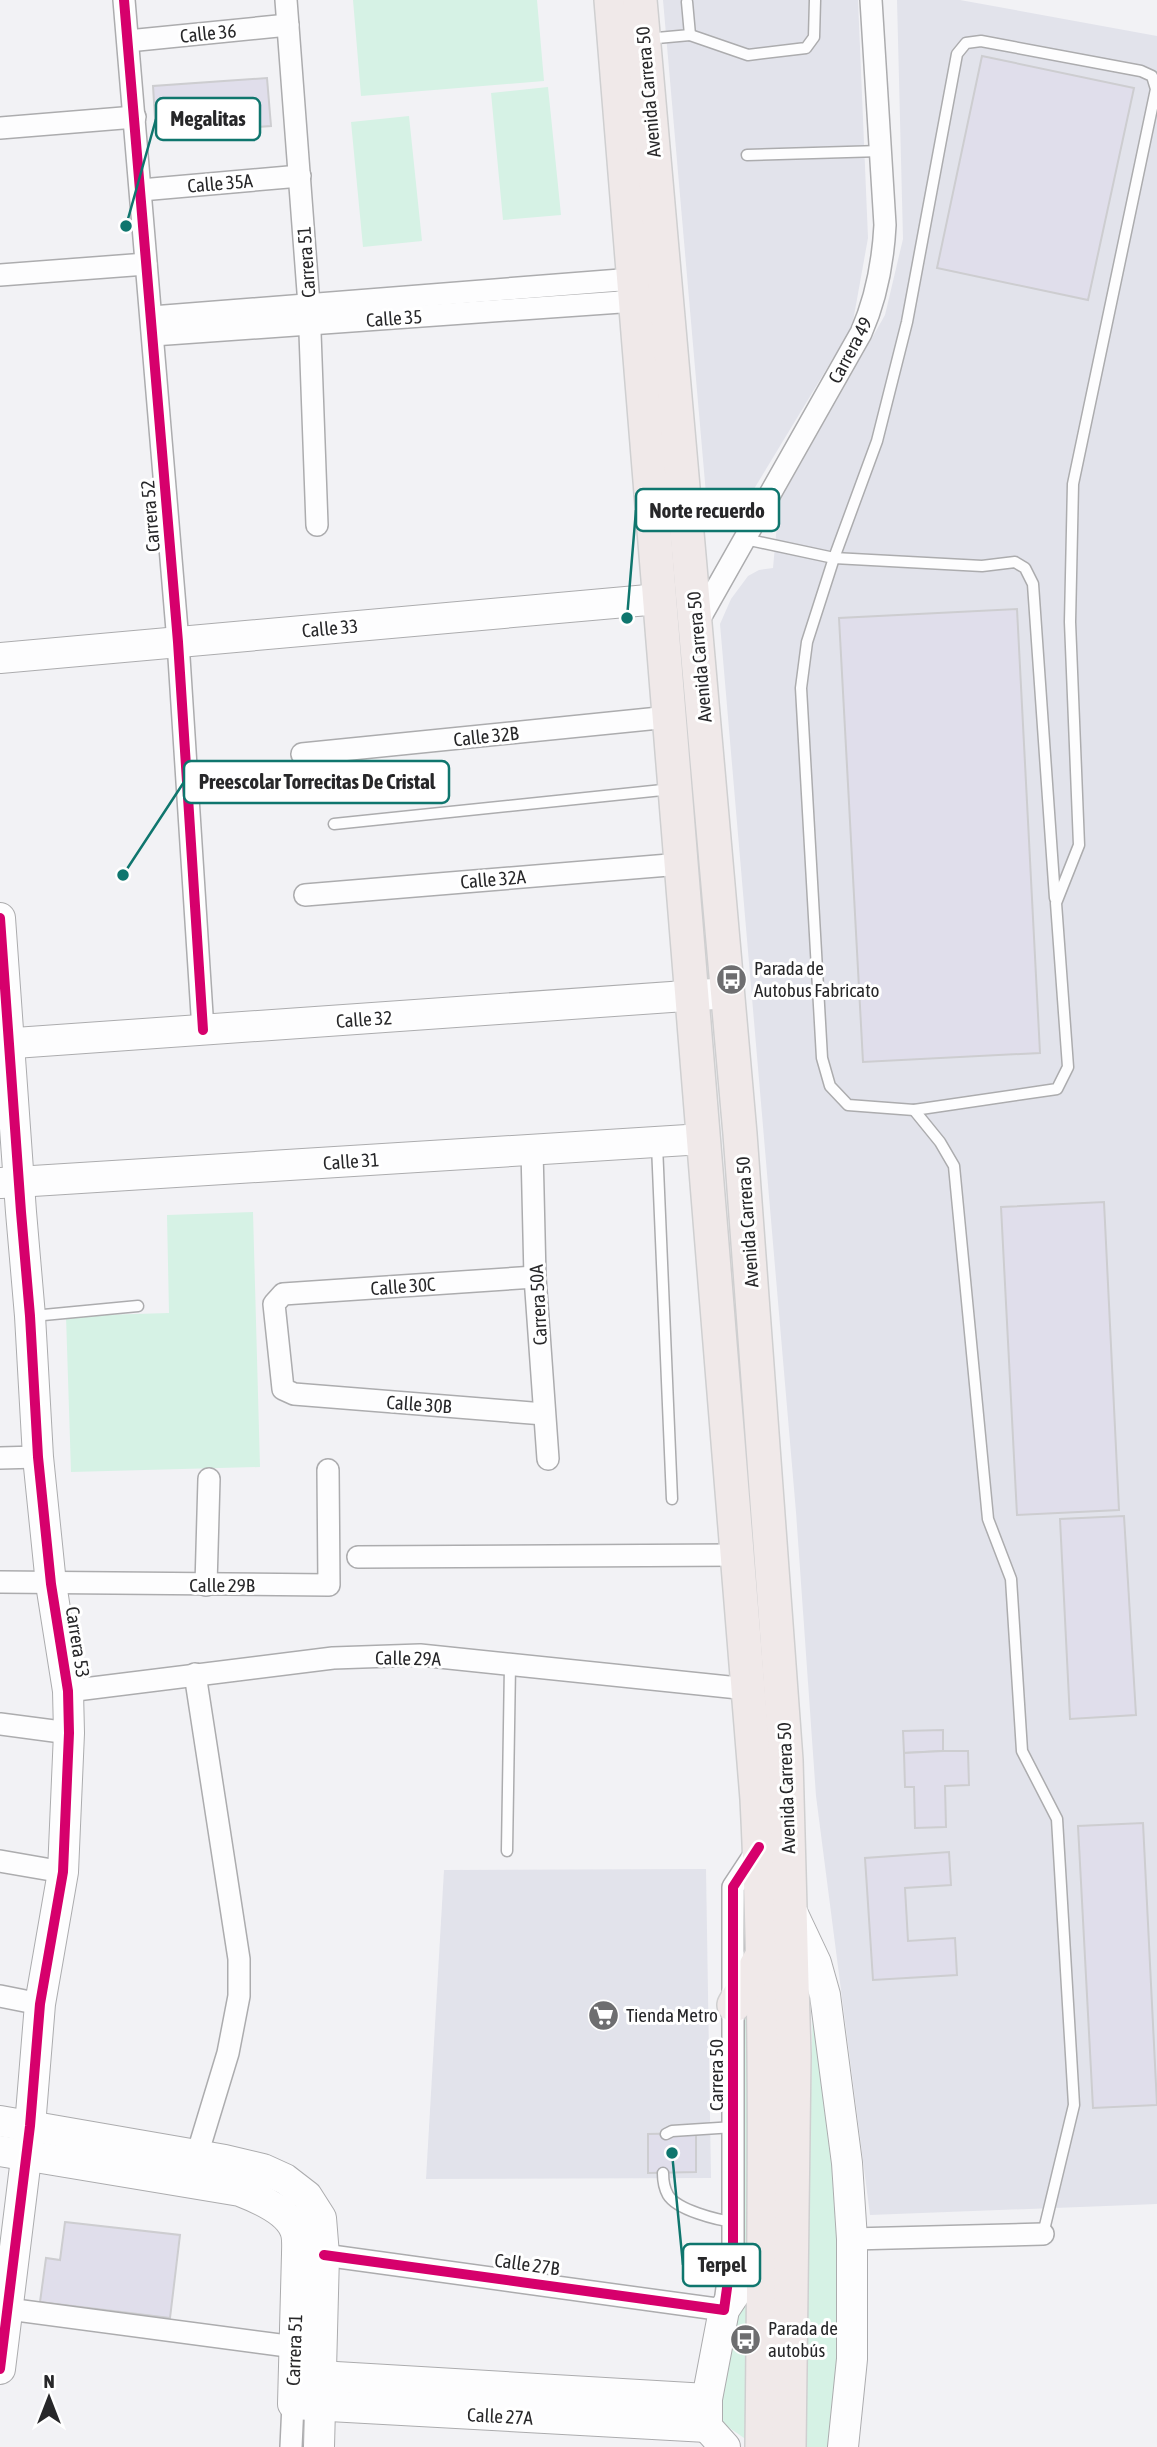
<svg xmlns="http://www.w3.org/2000/svg" width="1157" height="2447" font-family="'Asap Condensed',sans-serif">
<rect width="100%" height="100%" fill="#f2f2f5"/>
<!-- built -->
<g fill="#e2e3eb">
<path d="M663 0H858L868 238 852 327 737 517H708Z"/>
<path d="M897 0H960L1157 36V2204L870 2215 816 1796 796 1512 720 624 731 599 748 576 759 570 773 568 779 502 885 315 903 239Z"/>
<path d="M706 1869 711 2178 426 2179 444 1870Z"/>
</g>
<!-- green -->
<g fill="#d6f2e5">
<path d="M353 0H537L544 81 361 96Z"/>
<path d="M548 87 561 215 503 220 491 93Z"/>
<path d="M409 116 422 241 363 247 351 122Z"/>
<path d="M253 1212 260 1467 71 1472 66 1316 169 1313 167 1215Z"/>
<path d="M813 1994 839 2171 840 2371 832 2447H804Z"/>
<path d="M743 2004H749L748 2249H742Z"/>
<path d="M750 2291 747 2440 718 2420 732 2315Z"/>
</g>
<!-- building -->
<g fill="#e0deeb" stroke="#cdcdd0" stroke-width="2">
<path d="M982 56 1134 88 1088 300 937 268Z"/>
<path d="M267 78 271 126 156 134 153 86Z"/>
<path d="M1017 609 1040 1053 863 1062 839 618Z"/>
<path d="M1104 1202 1119 1510 1017 1515 1001 1207Z"/>
<path d="M1124 1516 1136 1715 1070 1719 1060 1519Z"/>
<path d="M943 1730V1751L904 1753 903 1731Z"/>
<path d="M943 1751H968L969 1785 945 1786 946 1827 915 1828 914 1787H905L904 1753Z"/>
<path d="M1143 1823 1157 2105 1093 2108 1078 1826Z"/>
<path d="M949 1852 951 1885 905 1888 908 1941 955 1938 957 1975 873 1980 865 1858Z"/>
<path d="M696 2133V2172L648 2173V2134Z"/>
<path d="M65 2222 180 2235 170 2318 40 2302 46 2258 60 2260Z"/>
</g>
<g fill="none" stroke-linecap="round" stroke-linejoin="round">
<defs>
<g id="lane">
<path d="M690 35 748 55 806 48 814 37 815 0"/>
<path d="M646 39 690 35 687 2"/>
<path d="M981 41 1141 71 1152 76 1156 89 1073 484 1070 622 1079 845 1056 903 1068 1067 1057 1089 914 1110 848 1105 830 1086 822 1058 801 688 807 642 834 558 877 441 907 322 957 54 966 43Z"/>
<path d="M747 155 881 151"/>
<path d="M745 539 834 558 982 566 1015 562 1025 568 1033 584 1055 898"/>
<path d="M334 824 672 789"/>
<path d="M914 1110 940 1142 954 1166 988 1519 1011 1579 1022 1751 1057 1819 1074 2105 1043 2234"/>
<path d="M657 1145 672 1499"/>
<path d="M33 1316 138 1306"/>
<path d="M507 1851 510 1665"/>
<path d="M666 2134 672 2131 734 2127"/>
<path d="M663 2173C663 2180 664 2188 668 2195 677 2210 717 2220 734 2222"/>
</g>
<g id="street">
<path d="M124 0 178 642 203 1030"/>
<path d="M286 0 309 305 317 525"/>
<path d="M128 41 288 25"/>
<path d="M0 128 135 117"/>
<path d="M141 190 300 176"/>
<path d="M0 275 146 264"/>
<path d="M152 317 633 279"/>
<path d="M153 335 635 301"/>
<path d="M696 625 861 333C876 299 883 263 885 225L871 0"/>
<path d="M302 754 669 717"/>
<path d="M305 895 681 864"/>
<path d="M532 1150 535 1277 548 1459"/>
<path d="M535 1277 283 1294 274 1304 283 1389 294 1394 544 1414"/>
<path d="M0 1458 38 1457"/>
<path d="M358 1557 737 1555"/>
<path d="M0 1582 329 1585 328 1470"/>
<path d="M206 1585 209 1479"/>
<path d="M195 1674 239 1959V1996L228 2053 197 2155"/>
<path d="M68 1691 333 1658 420 1655 748 1689"/>
<path d="M0 1724 69 1733"/>
<path d="M0 1861 63 1872"/>
<path d="M0 1996 40 2004"/>
<path d="M852 2239 1043 2234"/>
<path d="M324 2255 724 2310 733 2244V1887L758 1849"/>
<path d="M0 2308 295 2347"/>
<path d="M291 2447 293 2404"/>
</g>
<g id="secondary">
<path d="M0 658 659 599"/>
<path d="M0 918 21 1212 30 1316 38 1457 51 1584 68 1691 69 1733 63 1872 40 2004 30 2126 0 2369"/>
<path d="M0 1044 728 993"/>
<path d="M1 1183 703 1139"/>
<path d="M791 1910 816 1963 825 1995 847 2163 852 2239V2359L843 2447"/>
<path d="M0 2121 225 2160 263 2169 285 2179 307 2196 321 2218 324 2255 319 2447"/>
<path d="M0 2151 240 2191C258 2198 288 2211 295 2230 298 2237 297 2247 297 2254L293 2404 707 2427"/>
<path d="M302 2375 707 2399"/>
<path d="M725 2447 707 2427V2399L724 2310 763 2251"/>
</g>
<g id="primary">
<path d="M611 0 757 1799C768 2015 764 2231 762 2447"/>
<path d="M640 0 740 1134 786 1760 794 2056 789 2447"/>
<path d="M734 2005 763 1954"/>
</g>
</defs>
<!-- lane casing -->
<use href="#lane" stroke="#acacae" stroke-width="13"/>
<!-- street casing -->
<use href="#street" stroke="#acacae" stroke-width="24"/>
<!-- secondary casing -->
<use href="#secondary" stroke="#acacae" stroke-width="32"/>
<!-- primary casing -->
<use href="#primary" stroke="#cfcfd0" stroke-width="36"/>
<!-- lane -->
<use href="#lane" stroke="#fdfdfe" stroke-width="10"/>
<!-- street -->
<use href="#street" stroke="#fdfdfe" stroke-width="21"/>
<!-- secondary -->
<use href="#secondary" stroke="#fdfdfe" stroke-width="30"/>
<!-- primary -->
<use href="#primary" stroke="#f0e9e9" stroke-width="33"/>
<defs>
<g id="cycleway">
<path d="M124 0 178 642 203 1030"/>
<path d="M0 918 21 1212 30 1316 38 1457 51 1584 68 1691 69 1733 63 1872 40 2004 30 2126 0 2369"/>
<path d="M324 2255 724 2310 733 2244V1887L759 1847"/>
</g>
</defs>
<!-- cycleway casing -->
<use href="#cycleway" stroke="#fff" stroke-width="15"/>
<!-- cycleway -->
<use href="#cycleway" stroke="#d6006c" stroke-width="10"/>
</g>
<!-- icons -->
<defs>
<symbol id="bus-disc" viewBox="-11 -11 22 22"><circle r="9.5" fill="#6e6e70" stroke="#fff"/><path d="M-5-6H5V4H4V6H2V4H-2V6H-4V4H-5ZM-3.5-4V0h7V-4ZM-3.5 1.2v1.5H-2V1.2ZM2 1.2v1.5H3.5V1.2Z" fill="#fff"/></symbol>
<symbol id="supermarket-disc" viewBox="-11 -11 22 22"><circle r="9.5" fill="#6e6e70" stroke="#fff"/><path d="M-6-5.5h2.5l.6 2H6L4.5 2H-2.5L-4.4-4H-6ZM-1.5 3.2a1.3 1.3 0 1 0 .1 0ZM3 3.2a1.3 1.3 0 1 0 .1 0Z" fill="#fff"/></symbol>
</defs>
<g fill-rule="evenodd">
<use href="#bus-disc" x="714" y="962" width="35" height="35"/>
<use href="#supermarket-disc" x="586" y="1998" width="35" height="35"/>
<use href="#bus-disc" x="728" y="2322" width="35" height="35"/>
</g>
<g text-anchor="middle" stroke-width="6" stroke-linejoin="round" paint-order="stroke">
<!-- street labels -->
<g font-size="19" fill="#272729" stroke="#fff">
<text transform="translate(208 33) rotate(-6)" y="7">Calle 36</text>
<text transform="translate(648 92) rotate(-95)" y="7">Avenida Carrera 50</text>
<text transform="translate(220 183) rotate(-5)" y="7">Calle 35A</text>
<text transform="translate(306 262) rotate(-94)" y="7">Carrera 51</text>
<text transform="translate(394 318) rotate(-4)" y="7">Calle 35</text>
<text transform="translate(850 350) rotate(-62)" y="7">Carrera 49</text>
<text transform="translate(150 516) rotate(-95)" y="7">Carrera 52</text>
<text transform="translate(330 628) rotate(-5)" y="7">Calle 33</text>
<text transform="translate(699 657) rotate(-95)" y="7">Avenida Carrera 50</text>
<text transform="translate(486 736) rotate(-6)" y="7">Calle 32B</text>
<text transform="translate(493 879) rotate(-5)" y="7">Calle 32A</text>
<text transform="translate(364 1019) rotate(-4)" y="7">Calle 32</text>
<text transform="translate(351 1161) rotate(-4)" y="7">Calle 31</text>
<text transform="translate(747 1222) rotate(-94)" y="7">Avenida Carrera 50</text>
<text transform="translate(403 1286) rotate(-4)" y="7">Calle 30C</text>
<text transform="translate(538 1305) rotate(-93)" y="7">Carrera 50A</text>
<text transform="translate(419 1404) rotate(4)" y="7">Calle 30B</text>
<text x="222" y="1592">Calle 29B</text>
<text transform="translate(78 1642) rotate(81)" y="7">Carrera 53</text>
<text transform="translate(408 1658) rotate(1)" y="7">Calle 29A</text>
<text transform="translate(786 1788) rotate(-92)" y="7">Avenida Carrera 50</text>
<text transform="translate(716 2075) rotate(-90)" y="7">Carrera 50</text>
<text transform="translate(527 2264) rotate(8)" y="7">Calle 27B</text>
<text transform="translate(294 2350) rotate(-88)" y="7">Carrera 51</text>
<text transform="translate(500 2416) rotate(3)" y="7">Calle 27A</text>
</g>
<!-- poi labels -->
<g font-size="19" fill="#272729" stroke="#fff" text-anchor="start">
<text x="754" y="975">Parada de<tspan x="754" dy="22">Autobus Fabricato</tspan></text>
<text x="626" y="2022">Tienda Metro</text>
<text x="768" y="2335">Parada de<tspan x="768" dy="22">autobús</tspan></text>
</g>
</g>
<!-- callouts -->
<path fill="none" stroke="#0f766e" stroke-width="2.5" d="M126 226L156 119M627 618L636 510M123 875L184 782M672 2153L683 2265"/>
<g fill="#0f766e" stroke="#fff" stroke-width="2.5">
<circle cx="126" cy="226" r="7"/>
<circle cx="627" cy="618" r="7"/>
<circle cx="123" cy="875" r="7"/>
<circle cx="672" cy="2153" r="7"/>
</g>
<g fill="#fff" stroke="#0f766e" stroke-width="2.5">
<rect x="156" y="98" width="104" height="42" rx="7"/>
<rect x="636" y="489" width="143" height="42" rx="7"/>
<rect x="184" y="761" width="265" height="42" rx="7"/>
<rect x="683" y="2244" width="77" height="42" rx="7"/>
</g>
<g font-size="21" text-anchor="middle" font-weight="bold" fill="#272729">
<text x="208" y="126">Megalitas</text>
<text x="707" y="518">Norte recuerdo</text>
<text x="317" y="789">Preescolar Torrecitas De Cristal</text>
<text x="722" y="2272">Terpel</text>
</g>
<!-- north arrow -->
<g transform="translate(49 2398)" stroke="#ffffff" stroke-width="5" paint-order="stroke">
<path d="M0-5L12 26L0 18L-12 26Z" fill="#272729"/>
<text y="-10" font-size="19" font-weight="bold" text-anchor="middle" fill="#272729">N</text>
</g>
</svg>
